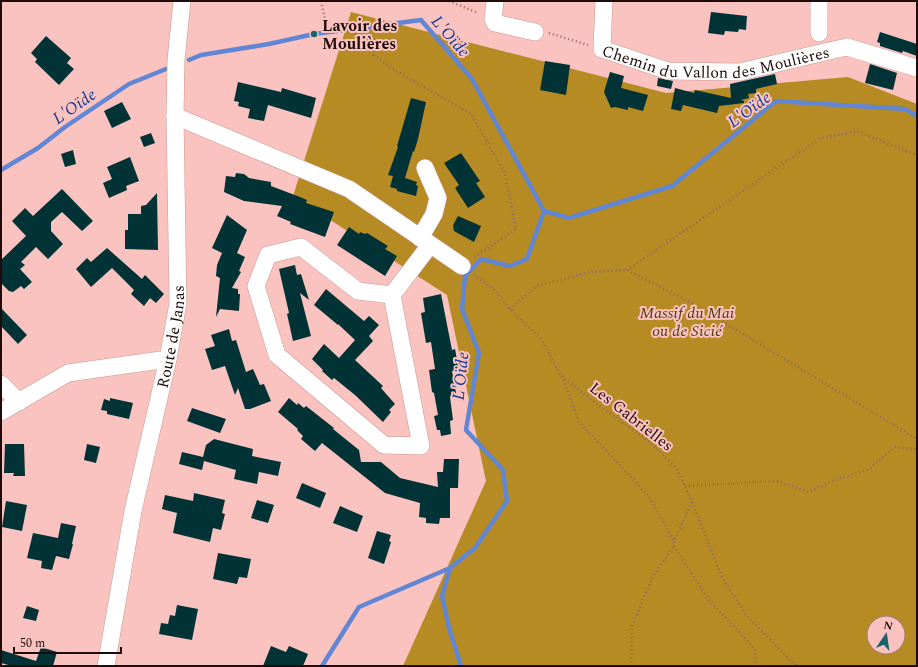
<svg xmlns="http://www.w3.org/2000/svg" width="918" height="667" font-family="Spectral,serif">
<rect width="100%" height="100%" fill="#fac3bf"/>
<!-- forest -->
<path fill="#b78b23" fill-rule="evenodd" d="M351 12 666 93 848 77 917 104V666H403L486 481 447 295 293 196ZM874 623H898V647H874Z"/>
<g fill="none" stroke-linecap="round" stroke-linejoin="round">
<!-- stream -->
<g stroke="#6186d4" stroke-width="4.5">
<path d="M189 60 201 55 269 44 314 34 421 20 472 79 544 211 569 218 672 186 776 101 905 109 917 116"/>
<path d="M1 170 38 148 65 127 129 84 166 69"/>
<path d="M450 568 442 596 449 628 461 666"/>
<path d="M322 666 359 607 450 568 475 548 507 501 503 470 466 430 479 353 462 309 465 276 481 259 510 266 527 259 544 211"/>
</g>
</g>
<!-- building -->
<g fill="#003236">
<path d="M711 12 747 16 746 30 739 29 738 32 725 31 724 35 708 33Z"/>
<path d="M880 32 917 44V56L903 51 902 53 880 46V43L877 42Z"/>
<path d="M46 36 71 58 67 63 74 69 59 85 35 62 37 59 31 53Z"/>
<path d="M545 61 570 65 566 95 540 90Z"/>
<path d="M870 64 897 73 893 90 865 83Z"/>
<path d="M610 72 624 76 621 88 648 95 643 111 628 107V110L615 107 611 108 604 92Z"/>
<path d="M775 74 777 84 756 89V93L748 94 749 98 741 100 744 101V103L719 106 717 113 683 105 681 111 671 109 675 88 694 93 695 90 731 98 730 84Z"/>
<path d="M658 78 673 81 671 89 657 86Z"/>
<path d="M238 82 281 92 282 88 316 98 311 118 268 105 264 121 248 118 250 109 238 106 239 102 234 101Z"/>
<path d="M411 98 426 102 418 139 414 152 413 151 405 178 417 182 416 185 418 186 416 196 397 191V189L390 187 393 176 388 175 398 147 397 146Z"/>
<path d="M122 102 131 119 112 128 104 111Z"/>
<path d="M151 133 155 143 144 147 140 137Z"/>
<path d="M73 150 76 164 65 167 61 154Z"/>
<path d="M461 153 480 181 476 183 485 197 468 208 455 188 459 185 444 163Z"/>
<path d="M130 157 139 181 126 186 127 190 109 198 103 183 112 179 107 167Z"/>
<path d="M236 173 244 174 249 178 271 182V186L300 197 307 200 306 203 334 212 325 237 290 224 291 222 277 216 282 206 244 201 224 192 226 176 235 177Z"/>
<path d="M62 189 93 221 82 231 62 212 51 222V231L63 244 48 259 36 247 21 262 25 265 20 269 32 282 24 289 21 286 13 292 9 291 2 284 1 260 26 236 12 221 25 208 33 216Z"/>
<path d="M157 193 158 250 125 249V230H128V214H141V206L146 205Z"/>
<path d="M227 215 247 230 237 253 245 257 239 271 241 272 232 288 238 289V294H240L239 311 220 309 216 317 220 278 216 276 217 265 222 253 212 248Z"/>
<path d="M458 216 481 226 474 242 454 231 453 225Z"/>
<path d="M349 227 359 234 360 232 365 234 367 233 388 246 385 249 397 256 385 276 337 245Z"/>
<path d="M107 248 142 279 145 275 164 294 156 303 150 298 144 306 131 294 134 290 112 268 91 287 76 269 87 258 91 262Z"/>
<path d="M295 265 297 275 301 274 309 300 300 293 311 336 293 341 287 314 289 313 279 269Z"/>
<path d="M326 289 364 321 369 316 379 325 369 336 373 341 355 360 383 386 381 388 395 404 389 410 391 412 383 422 355 395 334 378 332 380 322 371 323 370 312 359 324 344 339 358 355 340 338 324V325L314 305Z"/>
<path d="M441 294 452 350 455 349 459 370 452 371 456 393 451 394V396L450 397 453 420 450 421 451 434 441 436 440 430H437L434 416 438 415 434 393 432 392 429 370 435 369 431 342 426 343 421 313 425 312 423 298Z"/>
<path d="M1 308 27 335 18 344 1 326Z"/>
<path d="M229 329 232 341 236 340 246 372 253 369 260 385 264 384 271 401 250 409H245L238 388 235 395 225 366 212 370 205 349 215 346 211 335Z"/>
<path d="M110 398 133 403 129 419 107 414V411L101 410 104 399 110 401Z"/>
<path d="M289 398 297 405 298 403 304 408 306 406 334 428 333 429 359 450 361 462H381L400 478 438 487 437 472H443L444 459H459L458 488H450V518H440L439 524 426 523V518L419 517 420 503 385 493 322 443 315 451 301 439 303 436 297 430 298 429 278 412Z"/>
<path d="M192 408 226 419 220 433 187 421Z"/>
<path d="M214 439 253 449 252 456 281 462 278 476 259 472 257 484 234 479 236 470 204 461 202 470 179 464 182 452 203 457 206 445Z"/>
<path d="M5 444H24L25 476H13L14 473H4Z"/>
<path d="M87 444 100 447 96 463 84 460Z"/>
<path d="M302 483 326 493 320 508 296 498Z"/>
<path d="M194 493 225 500 222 513 225 514 221 530 213 528 210 542 173 533 177 513 162 509 165 495 193 501Z"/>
<path d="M257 500 274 505 268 523 251 518Z"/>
<path d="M6 501 27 505 22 531 2 527Z"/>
<path d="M340 506 363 516 357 532 333 523Z"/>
<path d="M61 523 76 526 72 544H73L69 559 56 556 52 570 41 568 42 561 27 558 33 533 58 538Z"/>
<path d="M377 531 391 535 389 541 391 542 384 564 368 558Z"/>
<path d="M218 553 251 559 247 578 239 577 237 584 213 579Z"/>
<path d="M177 605 198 609 192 640 159 634 161 623 168 624 170 615 175 616Z"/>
<path d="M27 606 39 610 36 621 23 618Z"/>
<path d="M271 646 286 652 289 646 308 654 303 666H263Z"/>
<path d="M41 647 57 652 53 666H12L1 663V650L36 661Z"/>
</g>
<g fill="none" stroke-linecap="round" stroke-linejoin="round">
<defs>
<g id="minor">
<path d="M495 1 493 19 495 23 535 32"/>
<path id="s1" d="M604 1 602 49 668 71 740 72 816 54 847 47 917 68"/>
<path d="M819 1V33"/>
<path d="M175 116 349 189 462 266"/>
<path d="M420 238 434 214 438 198 425 168"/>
<path d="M392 295 421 446 384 445 277 355 256 286 268 255 301 247 358 291 392 295 430 245"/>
<path d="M1 384 19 402"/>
<path d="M1 412 68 373 168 359"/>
<path id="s2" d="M106 666 133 511 168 359 178 303 175 116 176 60 182 1"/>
</g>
</defs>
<!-- minor casing -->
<use href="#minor" stroke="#ca9692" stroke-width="18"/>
<!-- path -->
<g stroke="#8c6765" stroke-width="2.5" stroke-dasharray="1 3" stroke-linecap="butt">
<path d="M321 1 327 28 351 32 375 40 374 55 391 68 471 114 505 173 516 229 473 258"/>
<path d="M449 1 478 13"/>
<path d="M549 33 588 45"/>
<path d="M627 270 819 139 856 131 917 155"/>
<path d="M474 275 493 289 510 309 541 339 561 376 601 407 651 443 677 469 692 502 722 577 746 615 796 666"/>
<path d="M510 309 537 286 589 272 627 270 690 302 917 439"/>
<path d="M562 376 579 422 648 495 674 541"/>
<path d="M685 486 777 481 809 492 832 481 869 469 895 447 917 449"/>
<path d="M692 502 674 541V546L708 599 755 649 756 666"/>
<path d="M631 666 632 626 652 578 674 546"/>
</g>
<!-- minor -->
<use href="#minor" stroke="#fff" stroke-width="17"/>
</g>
<!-- markers -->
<circle fill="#18656c" stroke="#fac3bf" stroke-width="1.5" cx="314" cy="34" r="4"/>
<g text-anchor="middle" stroke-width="4" stroke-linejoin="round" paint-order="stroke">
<!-- poi labels -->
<g font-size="16" font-weight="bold" fill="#1e0c0b" stroke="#fac3bf" text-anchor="start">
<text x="322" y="31">Lavoir des<tspan x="322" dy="18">Moulières</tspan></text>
</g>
<!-- street labels -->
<g font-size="16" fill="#1e0c0b" stroke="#fac3bf">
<text dy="6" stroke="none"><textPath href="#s1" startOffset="165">Chemin du Vallon des Moulières</textPath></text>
<text dy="6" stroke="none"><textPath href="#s2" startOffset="336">Route de Janas</textPath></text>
<text transform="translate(632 416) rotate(38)" y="6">Les Gabrielles</text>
</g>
<!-- park labels -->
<g font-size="16" font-style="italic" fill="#4e3b12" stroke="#fac3bf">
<text x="687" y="318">Massif du Mai<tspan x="687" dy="18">ou de Sicié</tspan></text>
</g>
<!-- water labels -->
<g font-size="17" font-style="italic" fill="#153893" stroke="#fac3bf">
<text transform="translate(451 36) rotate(49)" y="6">L'Oïde</text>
<text transform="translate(74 106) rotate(-35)" y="6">L'Oïde</text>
<text transform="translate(749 109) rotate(-36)" y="6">L'Oïde</text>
<text transform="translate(460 376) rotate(-84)" y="6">L'Oïde</text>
</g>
</g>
<!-- border -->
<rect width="918" height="667" fill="none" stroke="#1e0c0b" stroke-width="4"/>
<!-- north arrow -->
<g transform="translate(886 635) rotate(13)"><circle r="19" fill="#fac3bf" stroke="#a27a77"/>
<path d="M0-3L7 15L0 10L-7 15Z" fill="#18656c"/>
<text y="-6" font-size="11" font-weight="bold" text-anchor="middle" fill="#1e0c0b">N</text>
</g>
<!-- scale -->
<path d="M14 647v6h107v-6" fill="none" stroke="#1e0c0b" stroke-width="2"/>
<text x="20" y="647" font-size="12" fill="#1e0c0b" stroke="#fac3bf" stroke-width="3" paint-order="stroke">50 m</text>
</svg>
